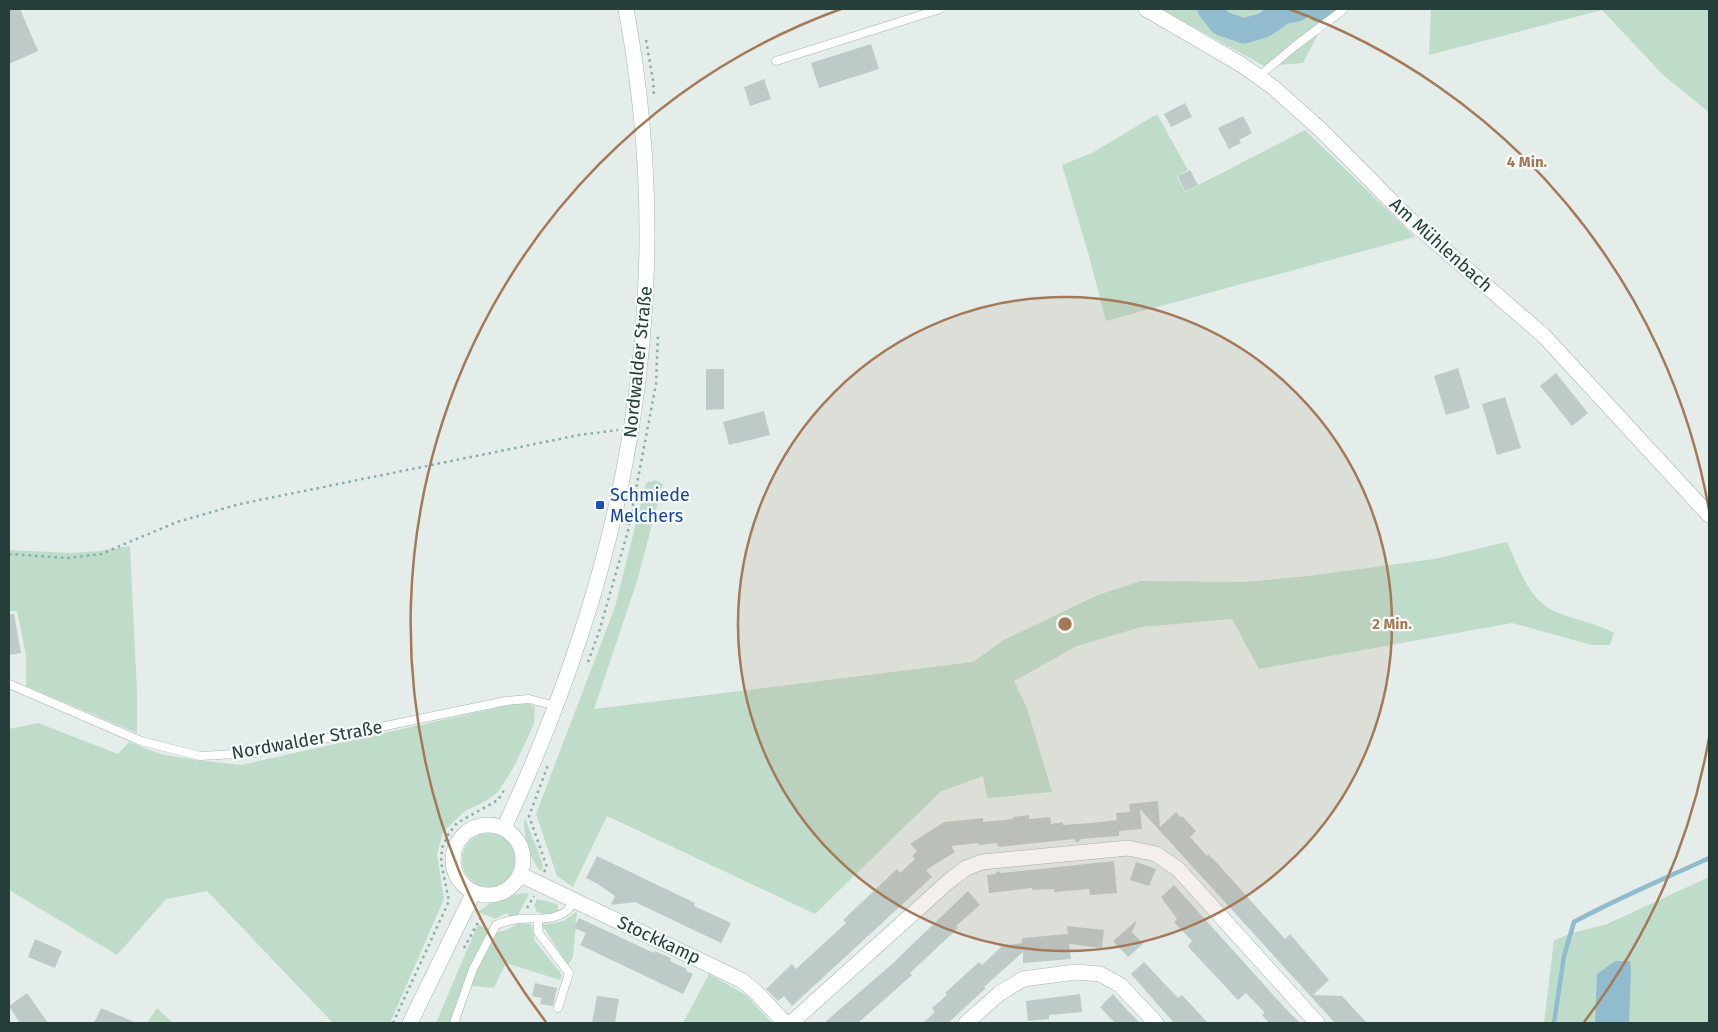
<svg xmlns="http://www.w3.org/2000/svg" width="1718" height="1032" font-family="'Fira Sans',sans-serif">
<rect width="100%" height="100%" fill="#e4edea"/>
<!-- green -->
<g fill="#bfdccb">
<path d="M1161 9H1331L1303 63 1264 66Z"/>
<path d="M1431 9H1709V112L1664 76 1602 10 1429 55Z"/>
<path d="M1157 114 1188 170 1177 176 1185 192 1305 130 1415 237 1106 321 1089 256 1062 165 1092 153Z"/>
<path d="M655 480 663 484 637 581 594 709 973 662 1004 640 1098 595 1141 581 1246 582 1308 576 1434 559 1507 542C1519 567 1528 600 1556 612 1575 620 1596 623 1614 633L1610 645H1592L1512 623 1259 669 1232 619 1141 627 1077 646 1014 681 1027 708 1052 792 987 798 983 776 940 792 815 914 607 816 573 887 557 876 536 814 615 607 646 483Z"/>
<path d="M130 546 137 692V733L26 686V655L17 611H9V550L70 553 99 551Z"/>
<path d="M528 703 535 707 534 724 515 765 498 792 486 801 465 811 443 832 437 855 444 899 390 1023H333L207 891 166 899 117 955 9 890V729L38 723 118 754 129 742 160 754 196 760 241 765 515 704Z"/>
<path d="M525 818 541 859 543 866 541 871C531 864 521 830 525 818Z"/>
<circle cx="489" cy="860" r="27"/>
<path d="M1709 877V1023H1544L1554 940 1573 933 1607 924Z"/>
<path d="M522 893 529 894 518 915 511 918 507 913 495 919 478 912 493 901Z"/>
<path d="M537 899 557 904 558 906V911L548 916 537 912 534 905Z"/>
<path d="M577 911 573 957 568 965 542 925 564 921Z"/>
<path d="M519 923 531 924 535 941 562 975 560 980 506 963 494 988 471 986 459 1023H436L478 924C498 935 500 934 519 923Z"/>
<path d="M709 974 746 995 772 1023H683Z"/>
<path d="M157 1008 173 1023H147Z"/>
</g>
<!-- water -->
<path fill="#91bcce" d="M1615 961H1630L1631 972 1629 1023H1595L1597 974Z"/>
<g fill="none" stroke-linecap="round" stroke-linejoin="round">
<!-- stream -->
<path stroke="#91bcce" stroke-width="4.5" d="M1554 1023 1564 956 1574 922C1618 898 1664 879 1709 858"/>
<!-- river -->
<g stroke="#91bcce" stroke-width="25">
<path d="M1210 9 1221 23 1244 31 1264 25 1283 12 1297 9"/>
<path d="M1318 9 1326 12V9"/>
</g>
</g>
<!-- building -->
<g fill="#bdcac7">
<path d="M9 9H20L38 51 9 64Z"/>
<path d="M871 44 879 69 819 88 811 63Z"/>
<path d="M764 79 771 99 750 106 744 87Z"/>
<path d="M1185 103 1192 117 1171 127 1164 114Z"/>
<path d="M1243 116 1252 133 1239 140 1241 143 1229 149 1218 128Z"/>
<path d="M1190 170 1198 185 1185 191 1178 176Z"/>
<path d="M1458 368 1470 408 1446 415 1434 376Z"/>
<path d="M706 369H724V409L706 410Z"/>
<path d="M1556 373 1588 413 1572 426 1540 386Z"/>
<path d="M1505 397 1521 448 1497 455 1482 404Z"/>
<path d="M764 411 770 435 729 445 723 422Z"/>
<path d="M9 614H14L21 653 9 655Z"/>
<path d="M1158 801 1160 827 1176 812 1181 818 1182 816 1196 831 1190 837 1207 856 1208 854 1218 864 1285 939 1290 934 1329 980 1313 995 1342 996 1367 1023H1335L1140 809 1142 829 1119 831V836L1081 839 1077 843 1074 839 998 847 997 843 979 845 978 843 951 846 955 852 926 870 932 877 792 1006 784 996 778 1001 766 989 792 964 796 969 846 923 843 920 897 869 900 873 915 859 912 856 917 851 910 844 944 822 983 818V822L1013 819V817L1029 815V819L1050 817 1051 824 1063 822V825L1091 823 1117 820 1116 813 1130 812 1129 804Z"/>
<path d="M597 856 695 903 694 906 731 923 721 943 635 902 611 905 615 896 598 884 586 878Z"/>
<path d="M1114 861 1117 893 1090 895 1089 889 1054 892V889L1032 890V888L989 893 987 875 995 874 998 871 1001 873Z"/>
<path d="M1136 862 1156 869 1149 886 1130 880Z"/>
<path d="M1174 885 1285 1008 1300 1023H1269L1262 1015 1265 1013 1246 993 1238 1000 1192 951 1188 946 1192 941 1174 922 1177 919 1161 897Z"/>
<path d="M968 891 980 905 956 926 958 928 910 973 912 975 886 998 858 1023H824L891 965Z"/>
<path d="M579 918 654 953 655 951 671 958 670 961 687 969 686 971 693 974 683 994 580 945 586 933 574 928Z"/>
<path d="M1137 920 1132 932 1143 944 1128 957 1113 941Z"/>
<path d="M1067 926 1104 930 1102 948 1069 944 1071 959 1023 963V952L984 987 986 988 948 1023H923L935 1012 932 1008 947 995 945 993 979 962 982 965 1002 946 1022 943V938L1068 934Z"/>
<path d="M35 939 62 951 55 968 28 957Z"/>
<path d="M1144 962 1178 998 1182 995 1208 1023H1174L1131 974Z"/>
<path d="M535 983 557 988 553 1006 540 1004 542 998 532 996Z"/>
<path d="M27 993 48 1023H20L9 1006Z"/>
<path d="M1080 994 1082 1012 1049 1015V1019L1028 1021 1026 1001Z"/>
<path d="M1113 994 1127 1010 1140 1023H1115L1100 1007Z"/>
<path d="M597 996 619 999 615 1023H592Z"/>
<path d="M101 1008 137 1023H94Z"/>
</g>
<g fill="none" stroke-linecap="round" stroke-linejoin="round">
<defs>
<g id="lane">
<path d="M776 61 940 9"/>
<path d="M1258 77 1295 46 1343 10"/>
<path d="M9 684 141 741 200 756 255 753 506 701 529 699 556 706"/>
<path d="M538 920V932L569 973 558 1008"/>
<path d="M454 1023 473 969 496 925C503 922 510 920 519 919 534 917 550 922 565 912 569 910 572 904 575 900"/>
</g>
<g id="street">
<path d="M1146 9 1242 65 1274 88 1321 130 1410 220 1544 336 1709 515"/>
<path d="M521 875 741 980 754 990 785 1023"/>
<path d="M791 1023 949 881 966 868 982 862 1128 848 1156 854 1178 869 1317 1023"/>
<path d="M966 1023 1000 993 1023 979 1076 972 1100 974 1120 985 1156 1023"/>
</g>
<g id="secondary">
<circle cx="488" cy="860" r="35"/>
<path d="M504 828C627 565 680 297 626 9"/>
<path d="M410 1023 474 892"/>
</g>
</defs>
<!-- lane casing -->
<use href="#lane" stroke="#a7b5b2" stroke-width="9"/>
<!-- street casing -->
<use href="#street" stroke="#a7b5b2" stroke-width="16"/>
<!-- secondary casing -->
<use href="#secondary" stroke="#a0b5b0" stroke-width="16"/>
<!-- path -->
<g stroke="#87aea7" stroke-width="2.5" stroke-dasharray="2.5 4" stroke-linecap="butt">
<path d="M646 40 653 80 654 96"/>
<path d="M9 554 67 558 101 554 177 522 240 504 579 435 618 430"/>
<path d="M588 662 599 632 628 531 656 384 658 334"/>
<path d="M544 872 547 867 529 816 548 765"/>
<path d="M527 908 534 896"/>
<path d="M464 948 481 917"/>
<path d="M393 1023 449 901 441 862 442 848 449 833 457 823 498 800 504 790"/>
</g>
<!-- lane -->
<use href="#lane" stroke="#fff" stroke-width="8"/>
<!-- street -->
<use href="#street" stroke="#fff" stroke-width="15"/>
<!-- secondary -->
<use href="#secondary" stroke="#fff" stroke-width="15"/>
</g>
<!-- distance rings -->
<circle cx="1065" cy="624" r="327" fill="#a47957" fill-opacity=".12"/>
<g fill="none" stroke="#a47957" stroke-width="2.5">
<circle cx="1065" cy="624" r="327"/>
<path d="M1709 738A654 654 0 0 1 1584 1022M546 1022A654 654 0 0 1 841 9M1289 9A654 654 0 0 1 1709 510"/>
</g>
<!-- markers -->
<rect fill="#1a4fb4" stroke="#f5f9f8" stroke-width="2" x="595" y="500" width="10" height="10" rx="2.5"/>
<g text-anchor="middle" stroke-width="4.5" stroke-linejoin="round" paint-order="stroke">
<!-- street labels -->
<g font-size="18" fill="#253e3a" stroke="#f5f9f8">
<text transform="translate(1441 245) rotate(42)" y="6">Am Mühlenbach</text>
<text transform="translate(638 362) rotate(-84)" y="6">Nordwalder Straße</text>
<text transform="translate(307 740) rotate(-10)" y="6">Nordwalder Straße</text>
<text transform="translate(659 940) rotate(25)" y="6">Stockkamp</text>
</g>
<!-- transit labels -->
<g font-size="18" fill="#164399" stroke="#f5f9f8" text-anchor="start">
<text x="610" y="501">Schmiede<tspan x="610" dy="21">Melchers</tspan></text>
</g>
</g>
<circle cx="1065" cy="624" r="8" fill="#a47957" stroke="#f5f9f8" stroke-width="2.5"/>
<g font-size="15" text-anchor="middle" font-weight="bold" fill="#a47957" stroke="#f5f9f8" stroke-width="4.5" stroke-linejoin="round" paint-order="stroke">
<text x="1527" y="167">4 Min.</text>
<text x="1392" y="629">2 Min.</text>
</g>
<!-- border -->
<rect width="1718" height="1032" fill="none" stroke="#253e3a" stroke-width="20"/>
</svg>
